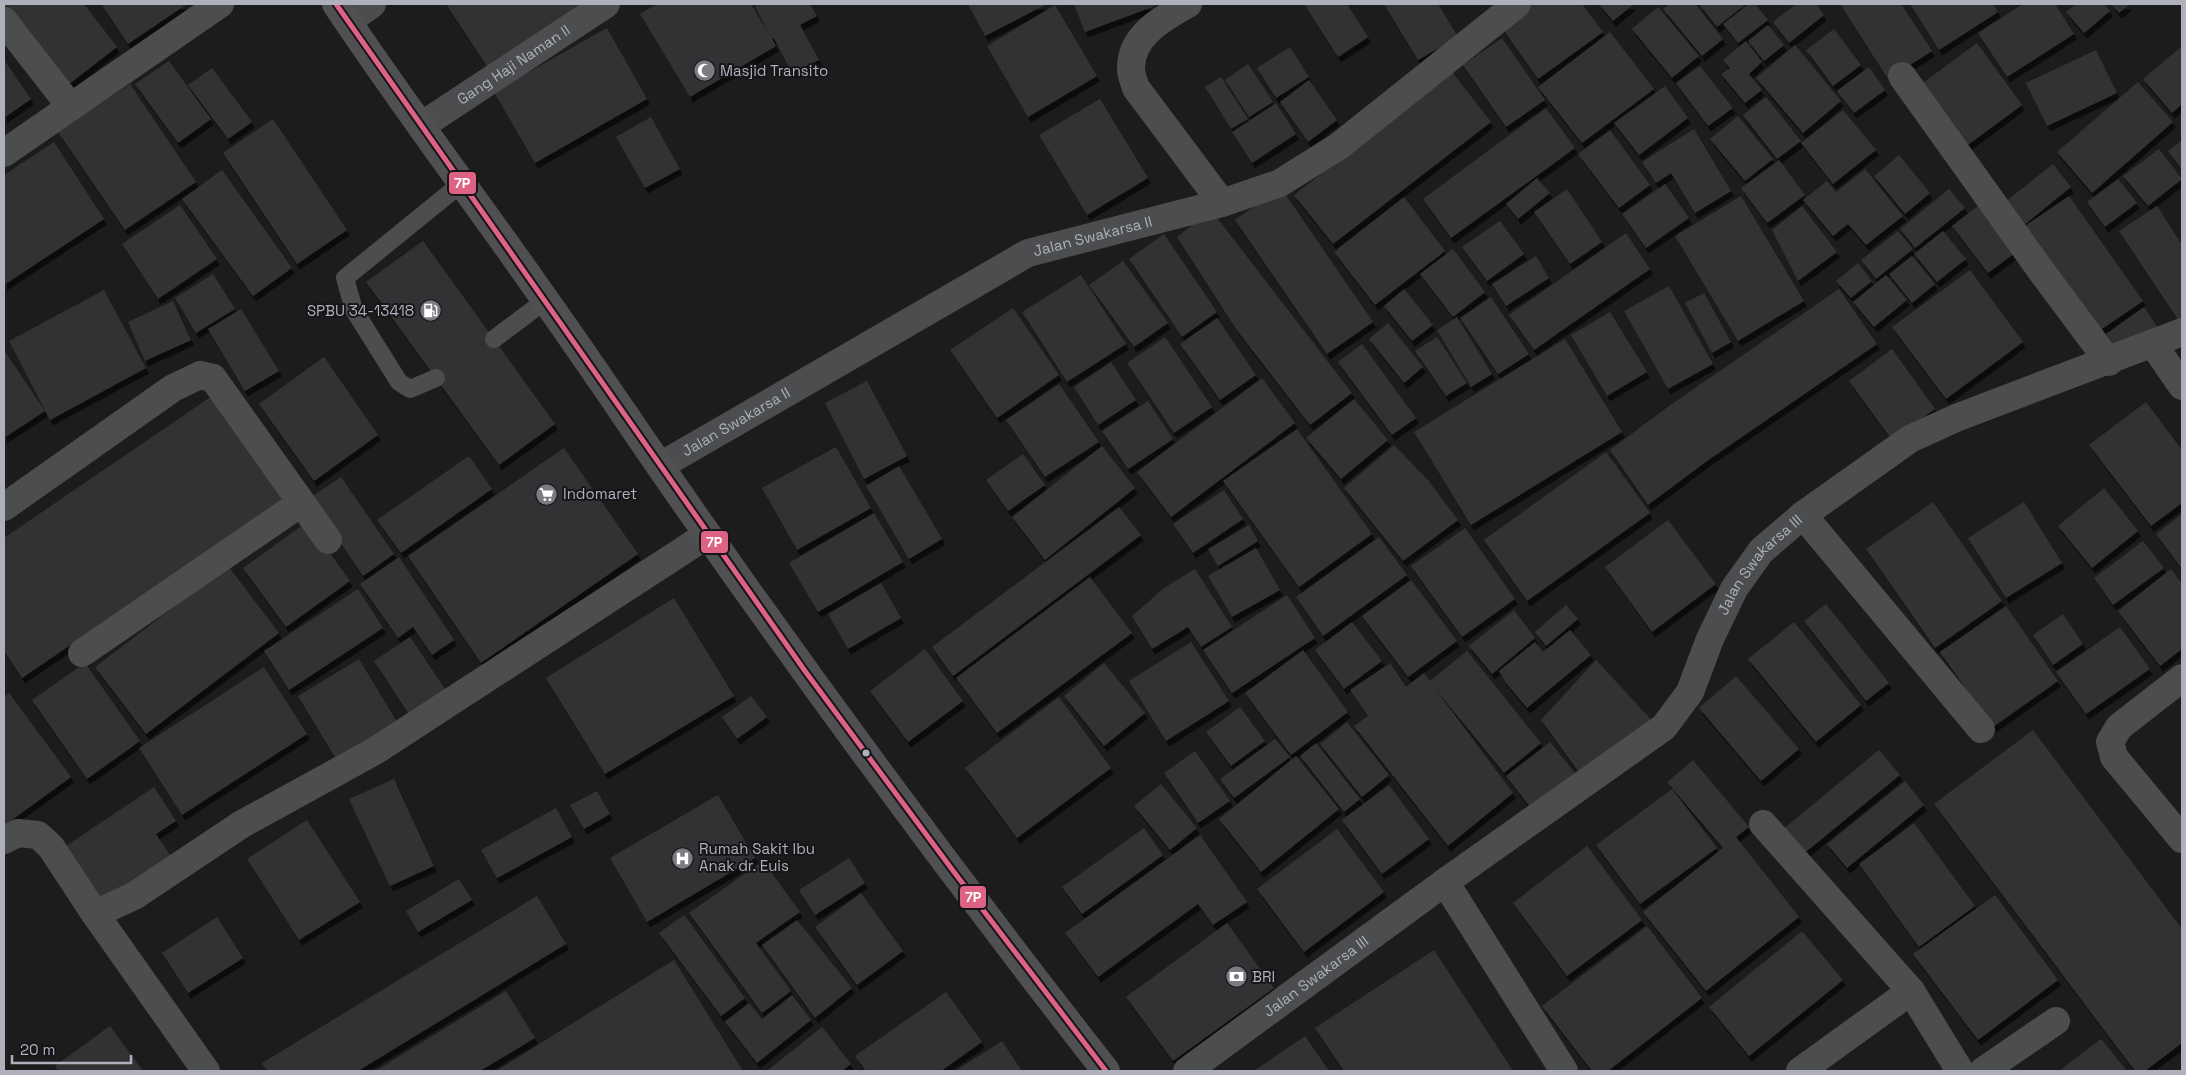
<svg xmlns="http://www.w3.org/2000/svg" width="2186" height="1075" font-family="'Space Grotesk',sans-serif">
<defs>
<filter id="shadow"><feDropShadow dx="3" dy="5.5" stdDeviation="0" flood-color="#0009"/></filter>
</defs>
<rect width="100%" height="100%" fill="#1c1c1c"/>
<!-- building -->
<g fill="#333334" filter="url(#shadow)">
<path d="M4 4H84L117 47 64 88 4 9Z"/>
<path d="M101 4H187L128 44Z"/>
<path d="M446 4H586L488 68Z"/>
<path d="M657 4H751L770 36 754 4H810L817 16 800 25 819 60 792 73 774 38 772 39 776 46 690 97 640 14Z"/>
<path d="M968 4H1047L985 36Z"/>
<path d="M1074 4H1155V6L1085 32Z"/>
<path d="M1304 4H1347L1368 37 1338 57Z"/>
<path d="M1384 4H1438L1458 37 1418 60Z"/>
<path d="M1528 4H1582L1603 32 1538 79 1499 24Z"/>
<path d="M1599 4H1634L1613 21Z"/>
<path d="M1669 4H1695L1723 39 1702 56 1663 9Z"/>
<path d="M1699 4H1746L1717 27Z"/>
<path d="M1749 4H1755L1768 20 1738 43 1723 24Z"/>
<path d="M1796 4H1816L1824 15 1789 43 1773 22Z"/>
<path d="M1840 4H1901L1932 51 1888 79Z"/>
<path d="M1910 4H1993L1998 12 1939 50Z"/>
<path d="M2023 4H2055L2074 34 2007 77 1978 33Z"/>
<path d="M2076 4H2104L2110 11 2084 33 2066 12Z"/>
<path d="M2111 4H2130L2119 13Z"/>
<path d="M1055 5 1097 76 1028 117 987 46Z"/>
<path d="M1658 7 1699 56 1672 78 1632 29Z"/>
<path d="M1768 25 1784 45 1764 61 1748 41Z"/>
<path d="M607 28 647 99 535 163 494 92Z"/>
<path d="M1834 29 1861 65 1833 86 1806 50Z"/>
<path d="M1610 32 1654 89 1582 143 1538 87Z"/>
<path d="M1502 38 1545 100 1506 127 1463 65Z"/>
<path d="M1746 41 1762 62 1749 74 1762 90 1745 103 1721 74 1730 68 1723 60Z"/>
<path d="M1977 43 2022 105 1968 145 1923 83Z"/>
<path d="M1795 45 1841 101 1803 133 1756 78Z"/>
<path d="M2182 46V104L2172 113 2143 79Z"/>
<path d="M1290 47 1309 77 1276 98 1257 68Z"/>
<path d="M2096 50 2117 93 2047 126 2026 83Z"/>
<path d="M4 60 31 99 4 118Z"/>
<path d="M169 61 211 119 178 143 135 84Z"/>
<path d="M1248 64 1273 102 1249 117 1225 80Z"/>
<path d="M1700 66 1733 108 1708 126 1676 83Z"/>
<path d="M1869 67 1885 90 1854 113 1837 91Z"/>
<path d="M212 68 252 122 228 139 188 85Z"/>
<path d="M1452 72 1491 122 1333 244 1294 195Z"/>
<path d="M1221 77 1248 119 1231 129 1205 87Z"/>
<path d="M1309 80 1337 120 1308 142 1280 102Z"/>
<path d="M2138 82 2173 122 2092 193 2057 152Z"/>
<path d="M130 84 196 182 125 230 58 132Z"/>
<path d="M1665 86 1688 118 1639 155 1614 123Z"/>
<path d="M1766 97 1801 141 1777 159 1743 115Z"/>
<path d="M1100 99 1148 178 1087 215 1039 135Z"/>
<path d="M1276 103 1296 134 1252 163 1232 132Z"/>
<path d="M1546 108 1575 148 1451 238 1423 199Z"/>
<path d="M1843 110 1876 150 1833 184 1801 143Z"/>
<path d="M1738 116 1773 159 1745 181 1710 139Z"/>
<path d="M651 117 680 169 645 188 616 137Z"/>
<path d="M273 119 347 230 297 264 223 153Z"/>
<path d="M1694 129 1731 191 1695 213 1671 173 1656 183 1642 162Z"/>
<path d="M1610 130 1650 185 1619 208 1578 154Z"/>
<path d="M2182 140V170L2168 151Z"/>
<path d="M54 142 104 219 4 285V175Z"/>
<path d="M2159 149 2182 179 2148 206 2123 176Z"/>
<path d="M1899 155 1930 193 1905 214 1874 176Z"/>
<path d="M1779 160 1805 195 1767 223 1741 188Z"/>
<path d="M2053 164 2071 187 2024 225 2005 202Z"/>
<path d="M1865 169 1903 216 1866 245 1848 224 1833 236 1803 200 1827 181 1836 192Z"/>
<path d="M222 170 292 268 253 296 182 199Z"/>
<path d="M1537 178 1550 193 1518 219 1506 204Z"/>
<path d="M2118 179 2137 203 2105 227 2087 202Z"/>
<path d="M1665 184 1689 218 1646 248 1622 214Z"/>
<path d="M1281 188 1373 322 1327 354 1235 220Z"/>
<path d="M1567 189 1602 242 1570 264 1534 212Z"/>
<path d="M1949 189 1965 208 1915 248 1900 229Z"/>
<path d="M1741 196 1804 301 1738 341 1675 236Z"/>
<path d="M2069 196 2143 301 2099 331 2025 226Z"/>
<path d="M1404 197 1445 251 1375 305 1334 252Z"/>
<path d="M180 205 217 259 158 299 122 244Z"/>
<path d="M1979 205 2015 253 1988 273 1952 226Z"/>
<path d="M1802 206 1837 252 1798 281 1772 230Z"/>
<path d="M2157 206 2182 245V326L2119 231Z"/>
<path d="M1211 210 1352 393 1310 425 1236 329 1177 237Z"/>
<path d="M1500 221 1524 254 1487 281 1462 247Z"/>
<path d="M1898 231 1913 249 1876 279 1861 260Z"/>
<path d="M1943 231 1966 259 1937 282 1914 254Z"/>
<path d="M1626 233 1650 269 1534 350 1509 315Z"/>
<path d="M1164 234 1217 312 1182 337 1129 259Z"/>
<path d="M423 241 555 424 499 465 366 282Z"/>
<path d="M1453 249 1485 292 1453 317 1420 274Z"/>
<path d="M1536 256 1549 278 1506 306 1492 284Z"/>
<path d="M1912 256 1935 284 1912 303 1889 274Z"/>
<path d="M1123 261 1168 323 1134 347 1089 285Z"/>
<path d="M1858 263 1872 281 1851 298 1836 281Z"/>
<path d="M1970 270 2023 342 1946 399 1892 327Z"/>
<path d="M213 274 235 309 196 333 175 298Z"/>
<path d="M1081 275 1126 344 1067 382 1022 312Z"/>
<path d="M1886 275 1907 300 1874 327 1853 302Z"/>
<path d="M1669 286 1713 364 1668 389 1624 311Z"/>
<path d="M1404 289 1433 325 1412 341 1384 306Z"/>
<path d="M1839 289 1877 344 1707 461 1648 505 1610 450 1669 406Z"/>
<path d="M104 290 146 368 50 420 9 341Z"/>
<path d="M1704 293 1731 342 1712 353 1685 303Z"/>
<path d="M1491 297 1529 354 1498 374 1460 318Z"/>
<path d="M173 301 191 340 145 361 128 322Z"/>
<path d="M2144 307 2159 329 2121 355 2106 334Z"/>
<path d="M1013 308 1059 375 997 418 950 350Z"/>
<path d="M241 309 279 371 245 391 208 329Z"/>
<path d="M1610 312 1647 372 1607 396 1571 335Z"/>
<path d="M1457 317 1492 374 1471 387 1437 330Z"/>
<path d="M1217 318 1256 375 1220 400 1180 344Z"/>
<path d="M1388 323 1423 367 1404 383 1369 339Z"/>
<path d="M1165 337 1212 407 1174 433 1127 363Z"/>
<path d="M1437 337 1467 383 1446 396 1415 351Z"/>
<path d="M1565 339 1622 432 1471 525 1414 432Z"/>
<path d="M1362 344 1416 418 1392 435 1338 362Z"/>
<path d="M1892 349 1935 409 1892 440 1849 381Z"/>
<path d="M4 350 45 411 4 438Z"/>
<path d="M324 357 378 435 314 481 259 404Z"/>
<path d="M1111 362 1136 400 1098 425 1074 387Z"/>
<path d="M1262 378 1295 423 1171 517 1137 472Z"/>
<path d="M867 381 907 456 864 479 825 403Z"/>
<path d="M1059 384 1099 442 1045 477 1006 420Z"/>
<path d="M212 396 283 500 22 678 4 651V538Z"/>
<path d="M1354 399 1388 440 1341 479 1306 438Z"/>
<path d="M1148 401 1173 439 1128 469 1102 431Z"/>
<path d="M2146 402 2182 450V503L2151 526 2089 445Z"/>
<path d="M1297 429 1372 534 1299 587 1223 481Z"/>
<path d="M1394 445 1428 480 1458 520 1403 561 1344 488Z"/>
<path d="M1102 446 1135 488 1045 560 1012 517Z"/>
<path d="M836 447 871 508 797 550 762 488Z"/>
<path d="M564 448 638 554 481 663 408 556Z"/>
<path d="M1606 452 1650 513 1527 601 1484 540Z"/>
<path d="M1023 454 1045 485 1008 511 986 480Z"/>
<path d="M469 456 492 489 401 553 377 520Z"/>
<path d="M899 466 942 539 909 559 866 486Z"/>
<path d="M341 477 394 554 363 576 310 498Z"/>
<path d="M2104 488 2138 531 2092 568 2058 526Z"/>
<path d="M1224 490 1243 519 1193 553 1173 524Z"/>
<path d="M1933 502 2002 601 1935 648 1866 549Z"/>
<path d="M2024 502 2062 563 2006 598 1968 538Z"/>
<path d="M1119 507 1141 535 953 676 932 647Z"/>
<path d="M874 513 903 562 818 612 789 563Z"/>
<path d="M2182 514V569L2156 534Z"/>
<path d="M1668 520 1716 584 1652 632 1605 567Z"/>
<path d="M307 522 350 581 286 627 243 568Z"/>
<path d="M1249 525 1258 541 1218 566 1208 549Z"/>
<path d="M1465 528 1515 599 1462 637 1411 566Z"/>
<path d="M1379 537 1407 575 1323 636 1296 597Z"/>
<path d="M2143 541 2164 568 2113 605 2094 578Z"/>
<path d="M1256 548 1280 590 1232 617 1208 576Z"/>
<path d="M399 557 454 640 432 655 413 627 398 638 360 584Z"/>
<path d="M228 566 279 633 146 734 95 667Z"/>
<path d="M1195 569 1232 627 1201 647 1188 627 1152 649 1132 616 1164 588Z"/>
<path d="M2171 569 2182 584V649L2160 666 2118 611Z"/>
<path d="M1090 577 1132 633 997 733 956 678Z"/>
<path d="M1411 580 1457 641 1408 677 1362 616Z"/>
<path d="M881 583 901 618 848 649 828 614Z"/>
<path d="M358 589 383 628 289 690 264 651Z"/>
<path d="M1287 595 1315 638 1232 693 1203 650Z"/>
<path d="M674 598 734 696 605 774 546 678Z"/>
<path d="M1826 604 1889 683 1866 701 1804 621Z"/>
<path d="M1566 605 1578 619 1546 646 1535 632Z"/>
<path d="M2006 606 2058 681 1993 727 1940 652Z"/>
<path d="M1514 610 1535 638 1492 674 1469 646Z"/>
<path d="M2063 614 2083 644 2053 665 2033 635Z"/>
<path d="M1352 622 1382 661 1344 689 1315 650Z"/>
<path d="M1794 622 1861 705 1816 742 1748 659Z"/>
<path d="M2120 627 2150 669 2086 714 2056 672Z"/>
<path d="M1570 630 1591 655 1527 708 1506 683 1499 671 1535 642 1543 652Z"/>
<path d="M410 637 449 695 412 719 374 661Z"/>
<path d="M1191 642 1229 701 1166 741 1129 681Z"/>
<path d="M925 649 963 701 908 742 870 691Z"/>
<path d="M1303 650 1348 712 1291 755 1245 693Z"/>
<path d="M1467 651 1541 743 1504 773 1433 686 1513 793 1448 846 1354 726 1368 716 1350 690 1390 663 1406 687 1424 673 1430 681Z"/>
<path d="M359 659 397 722 336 759 298 696Z"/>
<path d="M1596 660 1656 725 1583 778 1541 720Z"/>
<path d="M85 663 140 741 87 779 32 700Z"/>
<path d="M1104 663 1145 713 1104 746 1064 696Z"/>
<path d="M264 667 307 734 182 815 139 748Z"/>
<path d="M1736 676 1799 749 1761 781 1699 708Z"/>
<path d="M9 693 71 777 5 825 4 697Z"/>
<path d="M751 696 767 717 737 739 722 717Z"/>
<path d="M1059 697 1111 768 1017 838 965 768Z"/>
<path d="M1240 707 1265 741 1231 766 1206 732Z"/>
<path d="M1347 722 1389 775 1362 797 1320 744Z"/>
<path d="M2033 730 2182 929V1043L2145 1071H2135L1934 804Z"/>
<path d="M1275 739 1290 757 1234 798 1220 779Z"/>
<path d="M1550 742 1578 777 1534 812 1506 776Z"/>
<path d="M1316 743 1360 799 1344 812 1300 756Z"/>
<path d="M1879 750 1900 775 1796 860 1776 835Z"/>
<path d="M1195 751 1230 801 1198 823 1164 773Z"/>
<path d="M1296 756 1339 809 1261 872 1219 819Z"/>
<path d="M1693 760 1749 827 1736 837 1799 917 1706 991 1643 912 1723 848 1667 782Z"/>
<path d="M394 779 434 866 390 886 349 799Z"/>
<path d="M1905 781 1924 805 1847 868 1827 844Z"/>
<path d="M1161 784 1197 828 1170 850 1134 806Z"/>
<path d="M1389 785 1429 839 1382 874 1342 820Z"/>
<path d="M154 787 176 821 156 834 172 858 103 905 60 850Z"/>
<path d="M1672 789 1717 848 1640 904 1596 845Z"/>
<path d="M597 791 610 814 584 829 570 805Z"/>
<path d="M718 795 755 858 647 922 610 858Z"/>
<path d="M556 808 572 837 497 878 481 850Z"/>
<path d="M307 820 360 902 299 940 247 859Z"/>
<path d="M1914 823 1975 906 1919 947 1859 864Z"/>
<path d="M1144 828 1163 855 1082 914 1062 887Z"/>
<path d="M1337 829 1384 892 1304 952 1257 889Z"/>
<path d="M1200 835 1247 902 1213 925 1198 904 1098 977 1065 933Z"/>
<path d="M1587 846 1642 920 1567 976 1513 903Z"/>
<path d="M849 858 865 883 815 915 799 890Z"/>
<path d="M763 861 800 912 756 943 791 991 762 1013 689 913Z"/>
<path d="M459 879 472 900 418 932 406 911Z"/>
<path d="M861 893 903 951 857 985 815 927Z"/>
<path d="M1995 895 2058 980 1978 1040 1913 954Z"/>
<path d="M537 896 566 944 358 1071H267L262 1063Z"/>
<path d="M684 915 745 998 721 1016 659 933Z"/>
<path d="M217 917 243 958 188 993 162 953Z"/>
<path d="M797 920 852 988 815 1018 762 945Z"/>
<path d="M1227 923 1274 988 1173 1061 1126 997Z"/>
<path d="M1647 926 1702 998 1608 1071H1592L1542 1006Z"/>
<path d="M1802 931 1843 980 1749 1056 1709 1007Z"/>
<path d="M1434 950 1513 1071H1344L1315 1028Z"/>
<path d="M674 960 743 1071H496Z"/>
<path d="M506 991 535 1038 480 1071H375Z"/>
<path d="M946 992 982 1042 941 1071H866L855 1056Z"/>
<path d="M792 995 811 1020 757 1063 725 1022 749 1003 762 1019Z"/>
<path d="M110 1026 143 1071H58L55 1066Z"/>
<path d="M822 1027 851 1064 842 1071H767Z"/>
<path d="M1305 1036 1329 1071H1254Z"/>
<path d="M2101 1039 2127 1071H2059Z"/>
<path d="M1002 1041 1022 1071H955Z"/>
</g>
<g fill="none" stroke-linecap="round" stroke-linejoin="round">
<!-- lane -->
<g stroke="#4c4d4e" stroke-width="18">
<path d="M494 339 546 300"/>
<path d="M436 378 410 389 399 382 354 310 345 278 462 183"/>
</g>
<!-- street -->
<g stroke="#4c4d4e" stroke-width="28">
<path d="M1188 4C1163 18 1130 36 1131 69 1131 75 1134 82 1136 88L1222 203"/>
<path d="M4 21 71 107"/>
<path d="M348 21 372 4"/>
<path d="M1902 76 2042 272 2109 362"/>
<path id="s1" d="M421 126 606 4"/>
<path d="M4 153 220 4"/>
<path d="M2153 344 2182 386"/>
<path id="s2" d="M660 466 1028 253 1222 203 1280 183 1339 146 1517 4"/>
<path d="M4 507 173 388 200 375 213 378 328 540"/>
<path d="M1803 515 1981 729"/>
<path d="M82 653 301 503"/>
<path d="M2182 678 2119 727 2110 742 2114 757 2182 839"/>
<path d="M1763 824 1911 991 1960 1071"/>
<path d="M4 840 18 833 38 835 51 847 95 914 206 1071"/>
<path d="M1445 882 1564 1071"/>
<path d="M95 914 134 896 242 824 375 751 707 535"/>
<path id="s3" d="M1187 1071 1445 882 1664 727 1690 692 1710 639 1734 589 1761 551 1803 515 1910 439 1956 418 2182 332"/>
<path d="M1800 1071 1911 991"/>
<path d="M1983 1071 2056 1021"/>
</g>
<!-- secondary -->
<path stroke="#505053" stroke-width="28" d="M336 4C403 105 477 202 546 301 601 378 653 458 708 535 836 717 969 896 1106 1071"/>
<defs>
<path id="bus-1" d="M336 4 805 671 954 872 1106 1071"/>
</defs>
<!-- bus-1 casing -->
<use href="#bus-1" stroke="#161518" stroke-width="9"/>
<!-- bus-1 -->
<use href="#bus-1" stroke="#de6283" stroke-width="5"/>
</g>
<!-- icons -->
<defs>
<symbol id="mosque-disc" viewBox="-11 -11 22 22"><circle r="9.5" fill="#7b7c83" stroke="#161518"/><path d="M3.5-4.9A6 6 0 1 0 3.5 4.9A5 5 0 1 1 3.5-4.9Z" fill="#fff"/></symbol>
<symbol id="fuel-disc" viewBox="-11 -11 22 22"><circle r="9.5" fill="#7b7c83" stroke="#161518"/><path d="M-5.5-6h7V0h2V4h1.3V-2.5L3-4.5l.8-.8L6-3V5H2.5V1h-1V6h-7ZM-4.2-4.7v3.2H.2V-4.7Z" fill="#fff"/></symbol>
<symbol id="supermarket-disc" viewBox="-11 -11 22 22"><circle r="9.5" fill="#7b7c83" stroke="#161518"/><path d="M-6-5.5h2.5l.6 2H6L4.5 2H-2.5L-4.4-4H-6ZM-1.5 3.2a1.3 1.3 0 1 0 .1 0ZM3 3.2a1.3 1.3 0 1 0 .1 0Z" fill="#fff"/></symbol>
<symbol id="hospital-disc" viewBox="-11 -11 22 22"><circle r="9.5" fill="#7b7c83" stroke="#161518"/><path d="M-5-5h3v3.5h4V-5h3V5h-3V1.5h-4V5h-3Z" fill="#fff"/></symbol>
<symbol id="bank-disc" viewBox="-11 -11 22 22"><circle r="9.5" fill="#7b7c83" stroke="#161518"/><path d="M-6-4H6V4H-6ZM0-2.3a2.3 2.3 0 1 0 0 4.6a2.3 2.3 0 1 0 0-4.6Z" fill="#fff"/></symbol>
</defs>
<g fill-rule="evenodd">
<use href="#mosque-disc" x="692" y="58" width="25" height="25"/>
<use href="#fuel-disc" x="418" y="298" width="25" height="25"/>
<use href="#supermarket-disc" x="534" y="482" width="25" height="25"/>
<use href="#hospital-disc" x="670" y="846" width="25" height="25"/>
<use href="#bank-disc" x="1224" y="964" width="25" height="25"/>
</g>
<!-- markers -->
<circle fill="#aeb0bb" stroke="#161518" stroke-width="2" cx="866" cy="753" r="4.5"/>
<g text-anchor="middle" stroke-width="4" stroke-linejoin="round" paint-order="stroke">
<!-- street labels -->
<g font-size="15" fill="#aeb0bb" stroke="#161518">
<text dy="5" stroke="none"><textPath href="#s1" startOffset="111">Gang Haji Naman II</textPath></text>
<text dy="5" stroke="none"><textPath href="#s2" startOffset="492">Jalan Swakarsa II</textPath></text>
<text dy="5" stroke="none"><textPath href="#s2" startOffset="88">Jalan Swakarsa II</textPath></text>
<text dy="5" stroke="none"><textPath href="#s3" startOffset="779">Jalan Swakarsa III</textPath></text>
<text dy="5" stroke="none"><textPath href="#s3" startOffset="160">Jalan Swakarsa III</textPath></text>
</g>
<!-- poi labels -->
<g font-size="15" fill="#aeb0bb" stroke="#161518" text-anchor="start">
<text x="720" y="76">Masjid Transito</text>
<text x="414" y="316" text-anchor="end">SPBU 34-13418</text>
<text x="563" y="499">Indomaret</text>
<text x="699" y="854">Rumah Sakit Ibu<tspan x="699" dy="17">Anak dr. Euis</tspan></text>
<text x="1252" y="982">BRI</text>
</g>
</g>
<g stroke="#161518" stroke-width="2">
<rect x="448" y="171" width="29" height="24" rx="5" fill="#de6283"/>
<rect x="700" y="530" width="29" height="24" rx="5" fill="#de6283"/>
<rect x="959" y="885" width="28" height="24" rx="5" fill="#de6283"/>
</g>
<g font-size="14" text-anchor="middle" font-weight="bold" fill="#fff">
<text x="462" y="188">7P</text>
<text x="714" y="547">7P</text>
<text x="973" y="902">7P</text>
</g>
<!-- border -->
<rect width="2186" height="1075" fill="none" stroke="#aeb0bb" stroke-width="10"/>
<!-- scale -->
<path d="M12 1055v8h119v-8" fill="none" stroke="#aeb0bb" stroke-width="2.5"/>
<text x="20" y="1055" font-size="15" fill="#aeb0bb" stroke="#161518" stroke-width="4" paint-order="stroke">20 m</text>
</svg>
